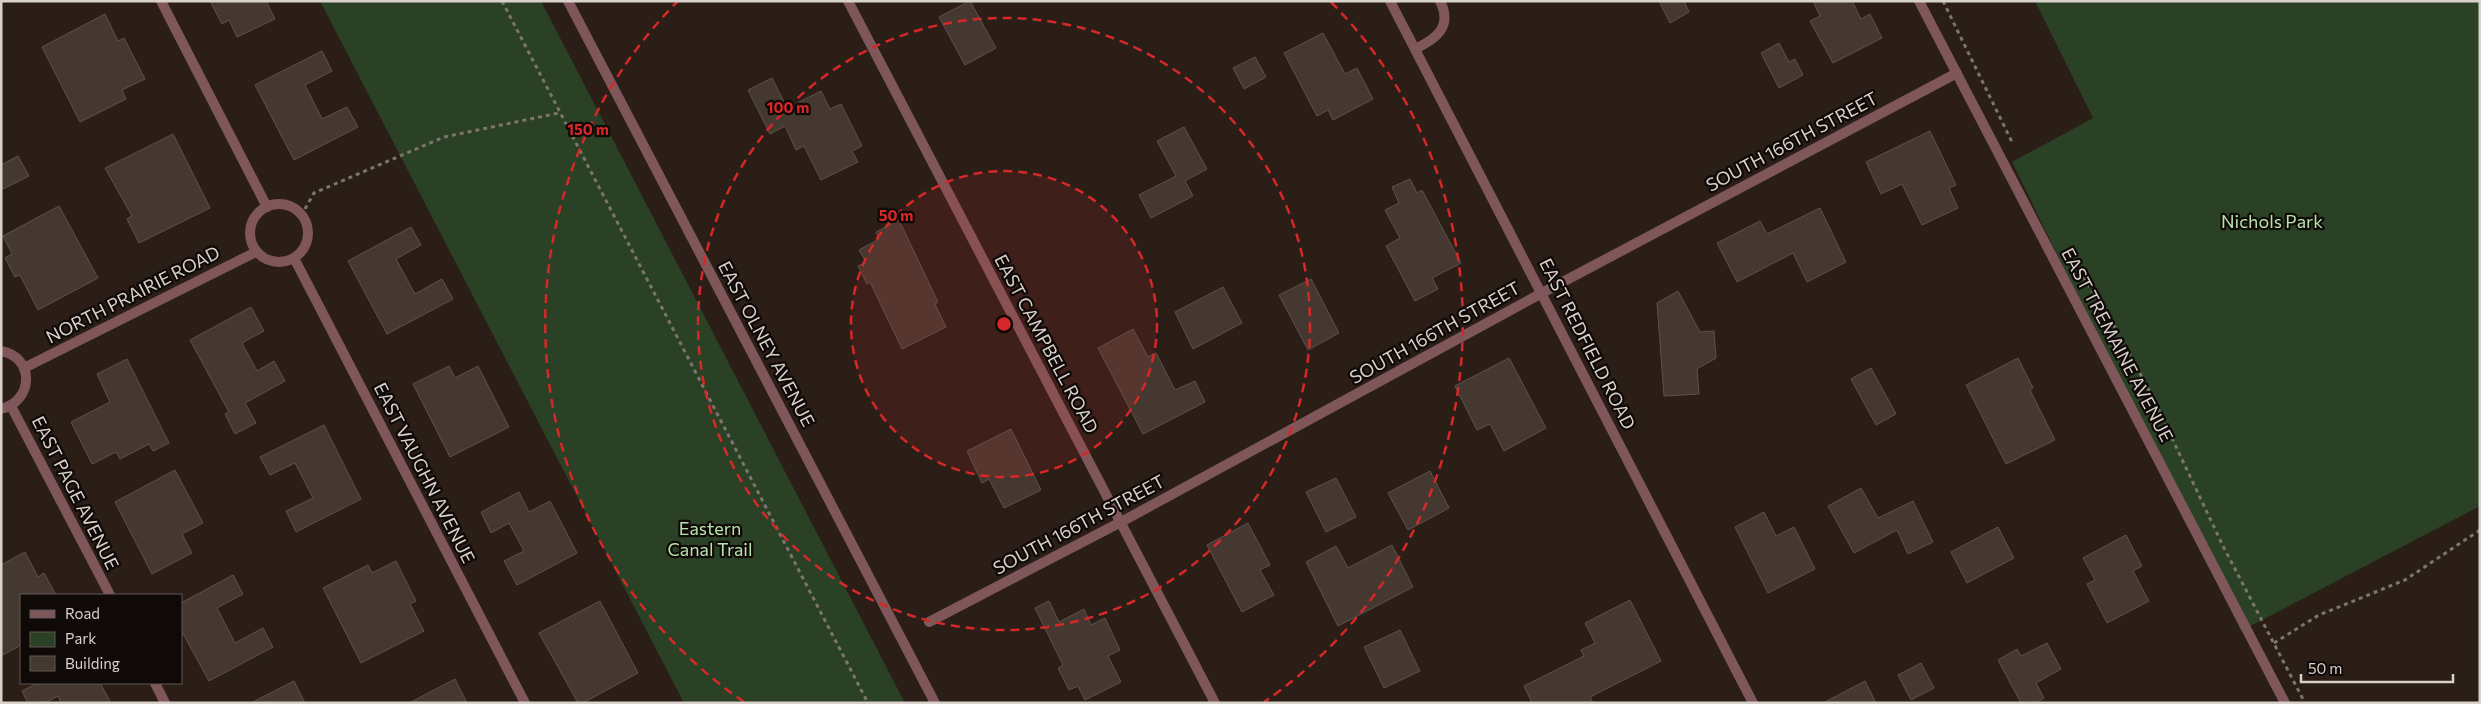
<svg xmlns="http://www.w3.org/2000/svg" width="2481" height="704" font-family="Commissioner,sans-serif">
<rect width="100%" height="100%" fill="#2a1e17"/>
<!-- green -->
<g fill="#2a4125">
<path d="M320 1H541L905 703H684Z"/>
<path d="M2035 1H2480V506L2241 631 2012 162 2093 118Z"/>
</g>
<!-- building -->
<g fill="#453830" stroke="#60524a">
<path d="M210 1H266L275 19 237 37 229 20 222 24Z"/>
<path d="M970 1 996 48 965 65 939 17Z"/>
<path d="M1659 1H1684L1689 12 1670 23Z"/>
<path d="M1813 1H1852L1861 19 1870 14 1882 38 1833 63 1810 21 1820 16Z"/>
<path d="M105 14 118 41 124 38 145 79 122 90 126 99 80 122 42 47Z"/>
<path d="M1323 33 1345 74 1357 68 1373 99 1333 120 1328 110 1317 116 1284 53Z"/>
<path d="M1779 43 1789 62 1795 59 1803 75 1779 88 1761 53Z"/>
<path d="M322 51 332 71 305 85 322 119 347 107 358 127 294 160 255 85Z"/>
<path d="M1255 57 1266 77 1244 89 1233 68Z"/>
<path d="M772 78 787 108 821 91 830 109 841 104 862 146 852 151 858 162 821 180 804 146 796 150 785 126 770 134 748 90Z"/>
<path d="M1184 127 1207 169 1185 181 1193 196 1151 218 1139 195 1176 176 1157 141Z"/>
<path d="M1930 131 1956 185 1949 188 1958 208 1922 225 1902 184 1881 194 1866 162Z"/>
<path d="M173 134 210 208 139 243 127 219 132 216 105 168Z"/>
<path d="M18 156 29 176 1 190V165Z"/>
<path d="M1410 179 1417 193 1422 190 1461 263 1432 278 1438 289 1415 301 1386 246 1400 238 1385 210 1399 203 1392 187Z"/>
<path d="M59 206 98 278 38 310 20 275 15 277 5 258 12 254 3 236Z"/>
<path d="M1820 208 1846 262 1807 282 1793 253 1737 282 1717 243 1760 221 1767 234Z"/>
<path d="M899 220 938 302 935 304 946 327 902 349 870 282 867 284 858 266 866 262 859 250 879 239 876 232Z"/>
<path d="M411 227 421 245 396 259 415 294 442 279 453 299 387 334 348 261Z"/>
<path d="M1311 279 1339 333 1308 350 1279 295Z"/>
<path d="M1223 287 1242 323 1193 349 1175 312Z"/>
<path d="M1678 291 1700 332 1714 331 1716 358 1697 369 1699 394 1664 396 1657 303Z"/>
<path d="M251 307 264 331 242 343 257 371 274 361 285 381 245 403 256 423 235 434 225 414 229 412 190 340Z"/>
<path d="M1133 329 1148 357 1156 353 1175 390 1195 381 1205 402 1143 434 1098 348Z"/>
<path d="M1509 358 1546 428 1504 451 1490 424 1477 430 1455 386Z"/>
<path d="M2018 358 2033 388 2030 390 2055 440 2006 464 1966 385Z"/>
<path d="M127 359 169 443 153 451 149 444 120 459 116 452 92 464 71 422 110 402 97 374Z"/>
<path d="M449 366 455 378 478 366 509 427 450 457 413 384Z"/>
<path d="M1871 368 1896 414 1876 425 1851 379Z"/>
<path d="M324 425 361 499 296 532 286 511 313 498 295 463 270 475 260 457Z"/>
<path d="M1011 429 1041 490 1004 508 989 479 982 483 967 451Z"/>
<path d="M175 470 203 523 182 534 192 553 152 574 115 502Z"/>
<path d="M1430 471 1449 508 1408 530 1388 493Z"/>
<path d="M1336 478 1356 517 1326 532 1306 492Z"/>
<path d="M1861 488 1878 518 1913 501 1933 542 1908 554 1897 530 1854 553 1828 506Z"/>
<path d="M519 492 529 512 550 501 577 553 517 585 504 561 524 551 509 523 491 533 481 512Z"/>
<path d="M1764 512 1776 536 1794 527 1815 569 1768 593 1735 527Z"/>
<path d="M1248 523 1270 565 1260 570 1274 595 1242 612 1207 545Z"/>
<path d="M1998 527 2014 558 1967 583 1951 552Z"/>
<path d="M2126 535 2142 566 2133 571 2149 601 2107 623 2087 584 2095 580 2083 558Z"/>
<path d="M1392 545 1413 587 1338 626 1306 562 1336 546 1348 568Z"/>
<path d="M25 552 38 577 44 573 56 595H21V645L1 656V565Z"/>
<path d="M396 561 416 601 410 604 424 631 361 663 323 588 368 565 372 573Z"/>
<path d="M233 575 243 594 217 608 235 643 263 628 273 647 209 681 181 630V603Z"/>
<path d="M1630 600 1661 661 1590 697 1593 703H1532L1524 686 1584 656 1581 650 1595 643 1585 623Z"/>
<path d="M600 601 638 673 583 703H578L539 633Z"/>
<path d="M1049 601 1059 622 1084 609 1091 625 1105 618 1120 650 1108 656 1121 682 1085 700 1078 686 1069 690 1058 668 1063 665 1035 608Z"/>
<path d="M1400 630 1420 671 1384 688 1364 647Z"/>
<path d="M2047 643 2061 669 2036 683 2044 698 2036 703H2021L1998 660 2017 649 2021 656Z"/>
<path d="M1921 663 1934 688 1911 700 1898 675Z"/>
<path d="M455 679 467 703H409Z"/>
<path d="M294 681 305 703H251Z"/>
<path d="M1865 681 1876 703H1823Z"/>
<path d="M38 683H100L111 703H61L58 696 45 703H28L22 691Z"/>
</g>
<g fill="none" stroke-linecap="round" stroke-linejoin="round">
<!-- path -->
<g stroke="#7e746e" stroke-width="3" stroke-dasharray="4 4" stroke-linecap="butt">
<path d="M502 1 868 703"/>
<path d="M1943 1 2012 142"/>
<path d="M301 216 314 193 444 137 559 113"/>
<path d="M2075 263 2117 331 2152 396 2223 546 2305 703"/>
<path d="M2274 643 2319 615 2405 580 2480 530"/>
</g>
<!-- lane -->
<path stroke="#7f575a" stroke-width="10" d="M1415 49C1436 39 1453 27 1440 1"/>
<!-- street -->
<g stroke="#7f575a" stroke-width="10">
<path d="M161 1 267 207"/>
<path d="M568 1 935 703"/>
<path d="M848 1 1215 703"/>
<path d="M1390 1 1753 703"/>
<path d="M1919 1 2285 703"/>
<circle cx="279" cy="233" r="29"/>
<path d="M294 258 525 703"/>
<path d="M1 351C35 357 34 401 1 409"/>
<path d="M24 368 256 252"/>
<path d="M11 406 110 595"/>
<path d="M929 622 1121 522 1542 293 1957 73"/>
<path d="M155 683 165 703"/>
</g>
</g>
<!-- distance rings -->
<circle cx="1004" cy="324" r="153" fill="#d62828" fill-opacity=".12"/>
<g fill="none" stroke="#d62828" stroke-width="2.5" stroke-dasharray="9 6">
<circle cx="1004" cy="324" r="153"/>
<circle cx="1004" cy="324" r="306"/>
<path d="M744 702A459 459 0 0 1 677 2M1331 2A459 459 0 0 1 1264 702"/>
</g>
<g text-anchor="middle" stroke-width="4.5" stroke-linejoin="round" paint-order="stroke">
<!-- street labels -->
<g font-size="18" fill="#d9d1cc" stroke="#0f0907">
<text transform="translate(1792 142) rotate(-28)" y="6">SOUTH 166TH STREET</text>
<text transform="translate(133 295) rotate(-27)" y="6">NORTH PRAIRIE ROAD</text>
<text transform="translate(1435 333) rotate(-29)" y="6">SOUTH 166TH STREET</text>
<text transform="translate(766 344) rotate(62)" y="6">EAST OLNEY AVENUE</text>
<text transform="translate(1046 344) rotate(62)" y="6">EAST CAMPBELL ROAD</text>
<text transform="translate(1587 344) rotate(63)" y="6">EAST REDFIELD ROAD</text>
<text transform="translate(2117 345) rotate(62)" y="6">EAST TREMAINE AVENUE</text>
<text transform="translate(424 473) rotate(63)" y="6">EAST VAUGHN AVENUE</text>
<text transform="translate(75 493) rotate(63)" y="6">EAST PAGE AVENUE</text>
<text transform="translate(1079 525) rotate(-28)" y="6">SOUTH 166TH STREET</text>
</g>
<!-- park labels -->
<g font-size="18" fill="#b6e3ac" stroke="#0f0907">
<text x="2272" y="228">Nichols Park</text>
<text x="710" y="535">Eastern<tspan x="710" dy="21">Canal Trail</tspan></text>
</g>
</g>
<circle cx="1004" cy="324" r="8" fill="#d62828" stroke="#0f0907" stroke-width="2.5"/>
<g font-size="15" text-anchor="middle" font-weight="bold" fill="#d62828" stroke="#0f0907" stroke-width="4.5" stroke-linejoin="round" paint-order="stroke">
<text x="788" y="113">100 m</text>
<text x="588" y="135">150 m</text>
<text x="896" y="221">50 m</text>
</g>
<!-- border -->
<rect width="2481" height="704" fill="none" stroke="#d9d1cc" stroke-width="5"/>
<!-- legend -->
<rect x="20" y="594" width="162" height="90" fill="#0f0907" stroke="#605956"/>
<rect x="30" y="610" width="25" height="8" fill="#7f575a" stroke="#605956"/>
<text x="65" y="619" font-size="15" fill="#d9d1cc">Road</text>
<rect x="30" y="632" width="25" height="15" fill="#2a4125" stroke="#605956"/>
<text x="65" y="644" font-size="15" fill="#d9d1cc">Park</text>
<rect x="30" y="656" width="25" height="15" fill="#453830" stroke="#605956"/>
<text x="65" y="669" font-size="15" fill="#d9d1cc">Building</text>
<!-- scale -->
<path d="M2301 674v8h152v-8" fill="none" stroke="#d9d1cc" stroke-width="2.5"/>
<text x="2308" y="674" font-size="15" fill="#d9d1cc" stroke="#0f0907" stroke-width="4" paint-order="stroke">50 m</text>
</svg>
